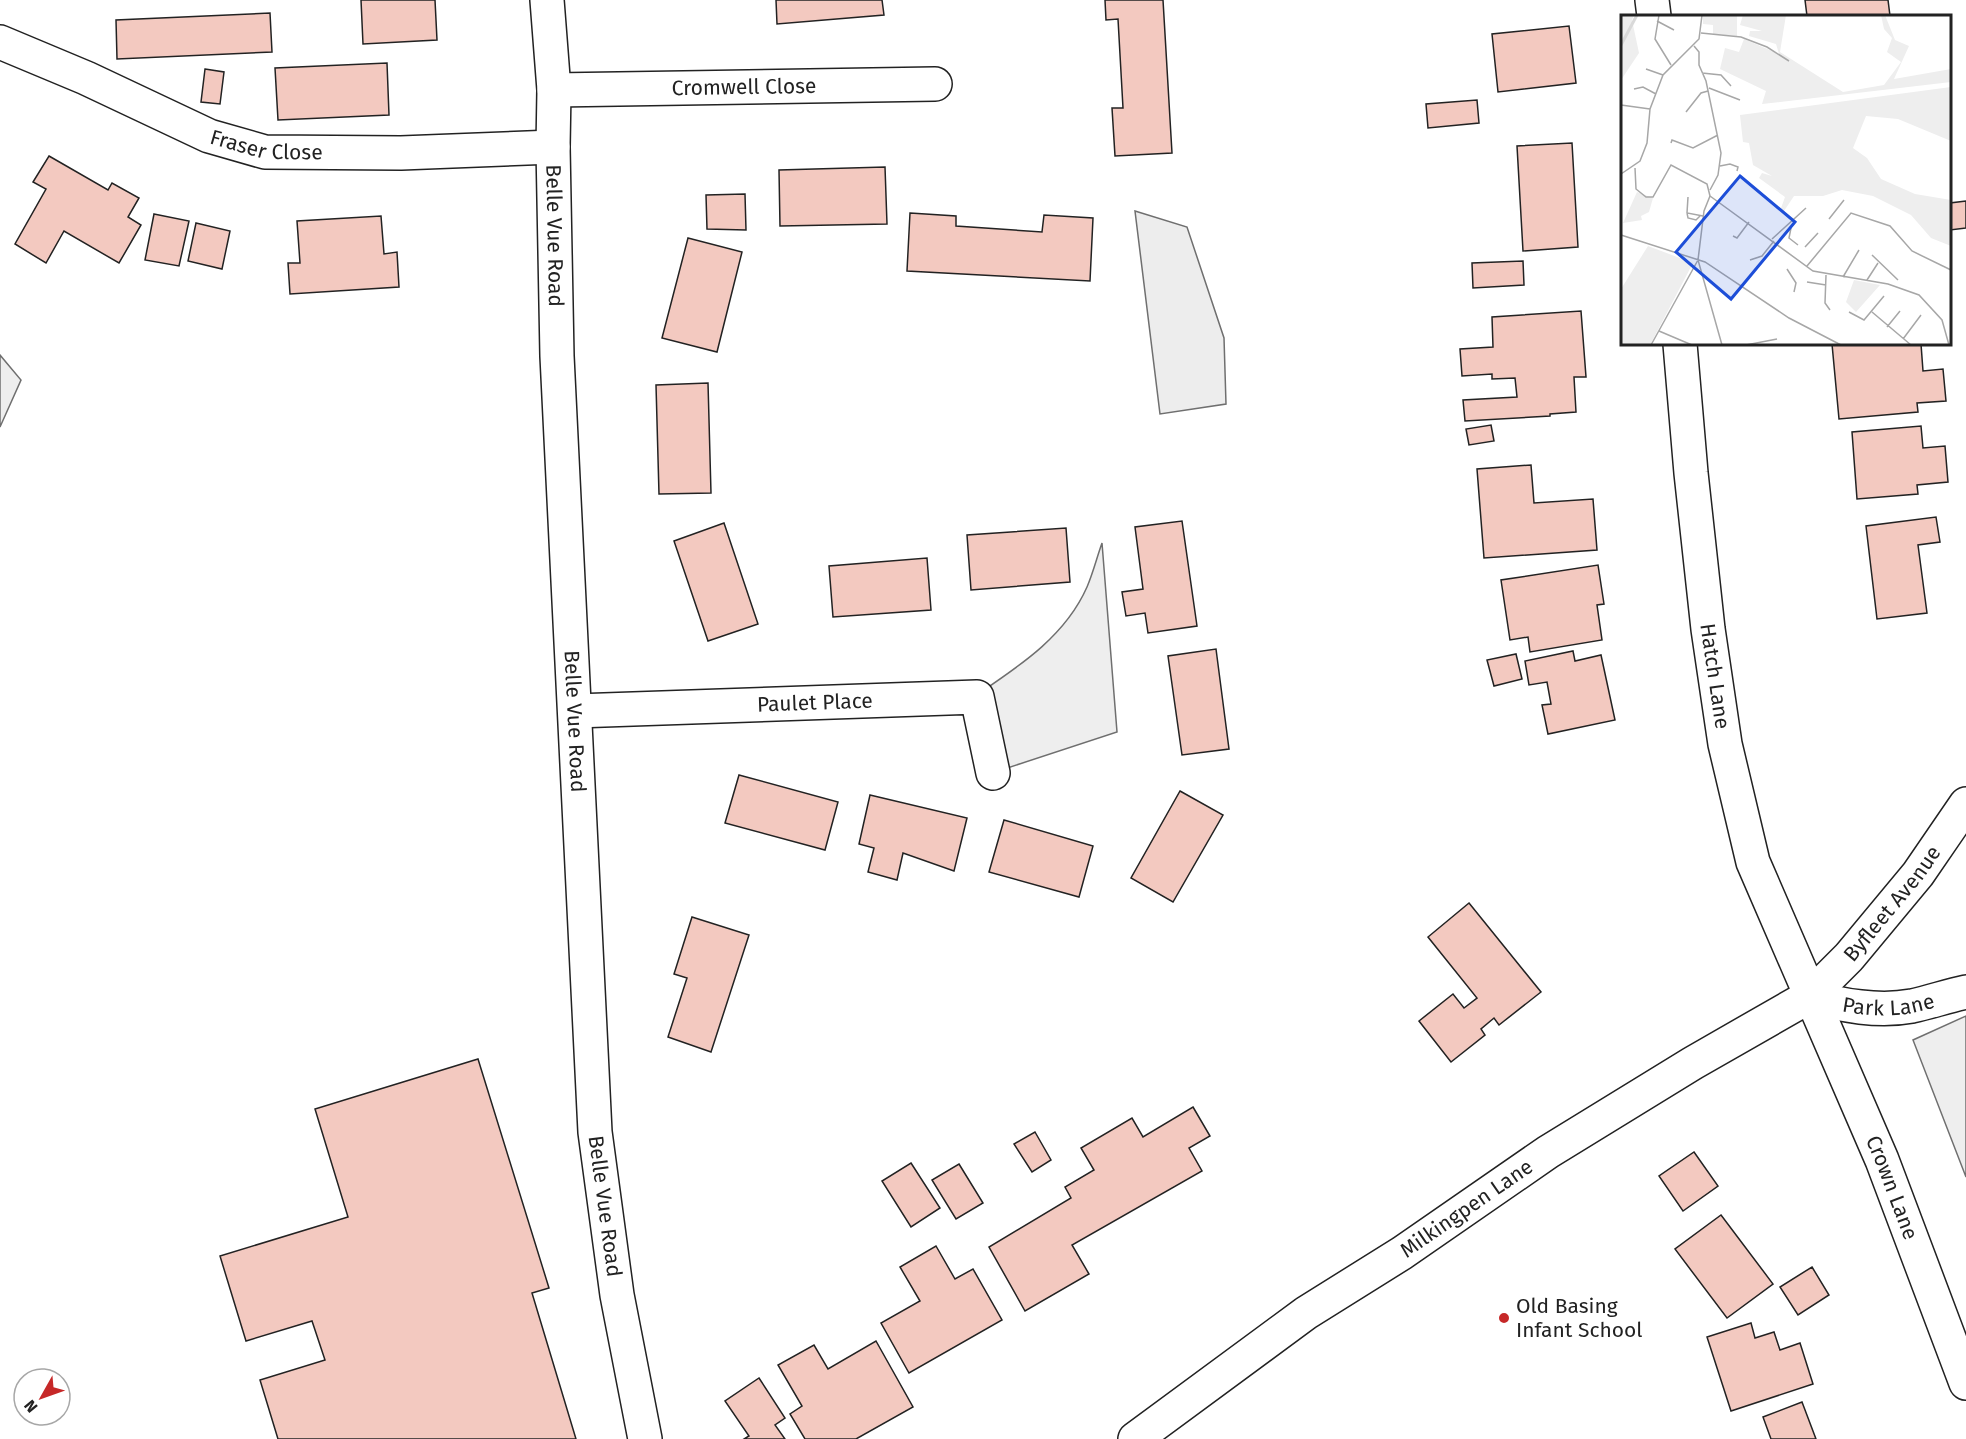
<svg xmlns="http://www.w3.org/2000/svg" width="1966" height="1439" font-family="'Fira Sans',sans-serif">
<rect width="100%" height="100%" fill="#fff"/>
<!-- green -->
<g fill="#eee" stroke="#6f6f6f" stroke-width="1.5">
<path d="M0 355 21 380 0 427Z"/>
<path d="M1102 543 1117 732 992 773 975 696C1018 667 1065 637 1087 587 1093 573 1097 557 1102 543Z"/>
<path d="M1966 1016V1177L1913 1040Z"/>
</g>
<!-- parking -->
<path fill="#ededed" stroke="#6f6f6f" stroke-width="1.5" d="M1135 211 1187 227 1224 338 1226 404 1160 414Z"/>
<!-- building -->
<g fill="#f3c9c0" stroke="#222" stroke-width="1.5">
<path d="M361 0H435L437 40 363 44Z"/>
<path d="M776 0H882L884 15 777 24Z"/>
<path d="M1105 0H1163L1172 153 1115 156 1112 108H1123L1118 19 1106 20Z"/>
<path d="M1805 0H1888L1890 16H1807Z"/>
<path d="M270 13 272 52 117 59 116 20Z"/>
<path d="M1569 26 1576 83 1498 92 1492 34Z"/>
<path d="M387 63 389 115 278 120 275 68Z"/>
<path d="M205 69 224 72 220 104 201 102Z"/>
<path d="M1477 100 1479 123 1428 128 1426 104Z"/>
<path d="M1572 143 1578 247 1523 251 1517 146Z"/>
<path d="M49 156 108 190 112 183 139 198 128 217 141 225 119 263 64 231 46 263 15 244 46 189 33 182Z"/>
<path d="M885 167 887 224 780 226 779 170Z"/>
<path d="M745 194 746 230 707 229 706 195Z"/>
<path d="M1966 201V228L1950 230V203Z"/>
<path d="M910 213 956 216V226L1042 232 1044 215 1093 218 1090 281 907 271Z"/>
<path d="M154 214 189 221 179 266 145 260Z"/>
<path d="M381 216 384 254 397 252 399 287 290 294 288 263H300L297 221Z"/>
<path d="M196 223 230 231 222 269 188 261Z"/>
<path d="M688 238 742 252 717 352 662 338Z"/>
<path d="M1523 261 1524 285 1473 288 1472 263Z"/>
<path d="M1581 311 1586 377H1574L1576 412 1550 414V416L1465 421 1463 400 1517 397 1515 378 1492 379V374L1462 376 1460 349 1493 347 1492 317Z"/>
<path d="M1832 344H1921L1923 371 1943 369 1946 401 1917 403 1918 412 1839 419Z"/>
<path d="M708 383 711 493 659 494 656 385Z"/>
<path d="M1491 425 1494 441 1469 445 1466 429Z"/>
<path d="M1921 426 1923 448 1945 446 1948 482 1917 485 1918 494 1857 499 1852 432Z"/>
<path d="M1531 465 1534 503 1593 499 1597 550 1484 558 1477 469Z"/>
<path d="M1936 517 1940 542 1918 545 1927 613 1877 619 1866 526Z"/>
<path d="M1182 521 1197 626 1148 633 1145 613 1126 616 1122 592 1143 589 1135 527Z"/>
<path d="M724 523 758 624 708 641 674 541Z"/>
<path d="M1066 528 1070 582 971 590 967 535Z"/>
<path d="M927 558 931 610 833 617 829 566Z"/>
<path d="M1598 565 1604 604 1597 605 1602 640 1530 652 1528 637 1510 640 1501 580Z"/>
<path d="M1216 649 1229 749 1182 755 1168 656Z"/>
<path d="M1573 651 1575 661 1601 655 1615 720 1548 734 1542 705 1551 704 1547 682 1529 685 1525 661Z"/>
<path d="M1516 654 1522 679 1494 686 1487 660Z"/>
<path d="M739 775 838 802 825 850 725 823Z"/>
<path d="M1180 791 1223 815 1173 902 1131 878Z"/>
<path d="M870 795 967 818 954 871 903 853 897 880 868 872 874 848 859 844Z"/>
<path d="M1004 820 1093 846 1079 897 989 872Z"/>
<path d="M1469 903 1541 992 1499 1025 1494 1018 1481 1029 1485 1035 1451 1062 1419 1021 1453 994 1464 1008 1477 998 1428 937Z"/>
<path d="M692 917 749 935 711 1052 668 1037 687 978 674 974Z"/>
<path d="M478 1059 549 1288 532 1293 576 1439H278L260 1380 325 1360 312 1321 246 1341 220 1256 348 1217 315 1109Z"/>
<path d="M1193 1107 1210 1136 1189 1148 1202 1171 1072 1245 1089 1274 1025 1311 989 1247 1071 1198 1065 1187 1094 1170 1081 1148 1132 1118 1143 1137Z"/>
<path d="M1035 1132 1051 1160 1032 1172 1014 1144Z"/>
<path d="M1694 1152 1718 1186 1683 1211 1659 1176Z"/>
<path d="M911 1163 940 1208 911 1227 882 1181Z"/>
<path d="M959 1164 983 1203 956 1219 932 1180Z"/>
<path d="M1721 1215 1773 1284 1727 1318 1675 1249Z"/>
<path d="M936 1246 955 1279 973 1269 1002 1320 909 1373 881 1323 920 1301 900 1267Z"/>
<path d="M1812 1267 1829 1295 1798 1315 1780 1287Z"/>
<path d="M1751 1323 1755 1338 1774 1332 1780 1350 1800 1343 1813 1384 1731 1411 1707 1337Z"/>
<path d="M876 1341 913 1407 856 1439H805L790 1414 802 1406 778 1365 814 1345 828 1369Z"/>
<path d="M759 1378 785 1418 775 1425 785 1439H744L749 1436 725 1401Z"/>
<path d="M1802 1402 1816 1439H1771L1763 1417Z"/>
</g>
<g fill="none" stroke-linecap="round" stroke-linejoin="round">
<defs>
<g id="minor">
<path id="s1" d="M547 0 554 90 553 147 557 356 595 1132 617 1295 645 1439"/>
<path d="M1652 0 1654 16"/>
<path id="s2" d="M0 42 86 78 209 136 265 152 401 153 553 147"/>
<path id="s3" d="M554 90 935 84"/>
<path id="s4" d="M1680 344 1691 473 1708 629 1725 744 1753 862 1882 1160 1966 1383"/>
<path id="s5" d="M575 711 977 697 993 773"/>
<path id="s6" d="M1810 996C1840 1006 1880 1012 1912 1006 1930 1002 1948 996 1966 992"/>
<path id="s7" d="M1135 1439 1306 1313 1402 1253 1548 1152 1693 1063 1810 996 1849 957 1918 874 1966 804"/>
</g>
</defs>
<!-- minor casing -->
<use href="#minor" stroke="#222" stroke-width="36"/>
<!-- minor -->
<use href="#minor" stroke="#fff" stroke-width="33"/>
</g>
<!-- markers -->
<circle fill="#c62828" stroke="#fff" stroke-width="2" cx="1504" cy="1318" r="6"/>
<g text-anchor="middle" stroke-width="4.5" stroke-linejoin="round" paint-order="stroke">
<!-- street labels -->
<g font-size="21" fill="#222" stroke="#fff">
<text dy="7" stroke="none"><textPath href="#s3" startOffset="190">Cromwell Close</textPath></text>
<text dy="7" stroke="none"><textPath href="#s2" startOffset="288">Fraser Close</textPath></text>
<text dy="7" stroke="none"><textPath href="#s1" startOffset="236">Belle Vue Road</textPath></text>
<text dy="7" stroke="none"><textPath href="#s4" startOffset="334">Hatch Lane</textPath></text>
<text dy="7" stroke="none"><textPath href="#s5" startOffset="240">Paulet Place</textPath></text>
<text dy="7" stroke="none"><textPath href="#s1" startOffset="722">Belle Vue Road</textPath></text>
<text dy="7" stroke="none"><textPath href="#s7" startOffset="932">Byfleet Avenue</textPath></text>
<text dy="7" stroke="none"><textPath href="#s6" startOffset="80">Park Lane</textPath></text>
<text dy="7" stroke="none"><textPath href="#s4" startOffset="878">Crown Lane</textPath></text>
<text dy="7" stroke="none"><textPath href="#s1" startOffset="1208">Belle Vue Road</textPath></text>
<text dy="7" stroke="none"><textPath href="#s7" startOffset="404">Milkingpen Lane</textPath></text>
</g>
<!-- poi labels -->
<g font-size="21" fill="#222" stroke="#fff" text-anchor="start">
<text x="1516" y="1313">Old Basing<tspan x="1516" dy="24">Infant School</tspan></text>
</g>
</g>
<!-- overview -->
<g transform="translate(1621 15)">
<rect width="330" height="330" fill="#fff"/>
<path d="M0 0H13L11 5 18 38 0 65ZM82 0H116V21L92 19V10L82 9ZM122 0H165L159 37 222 77 263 70 280 47 266 37 271 23 263 14 260 0H264L274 25 288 31 273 64 330 54V67L141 89 145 76 99 54 104 33 118 37 123 24 158 39 155 29 128 21 129 16H141L119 10ZM330 72V126L277 104 245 101 232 133 246 143 260 164 294 179 330 185V231L310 223 290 200 252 181 221 175 202 181H173L163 196H159L164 182 138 163 141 158 151 161 132 150 128 128 122 127 119 100ZM16 177 32 183 28 197 20 201 21 205 2 208ZM27 231 72 248 29 330H0V274ZM233 265 259 270 235 297 225 287Z" fill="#eee"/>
<path fill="none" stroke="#d9d9d9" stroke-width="3" d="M0 30 16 0"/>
<path fill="none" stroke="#a7a7a7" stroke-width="1.5" d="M38 0 34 24 50 50M36 6 53 15M80 18 120 22 146 32 168 46M73 31 78 37V50L85 66 100 138 97 160 89 175M25 54 42 60M81 58 100 60 110 71M88 73 119 85M13 74 22 72 35 79M0 90 29 94M65 97 80 78 87 76M50 128 51 125 72 133 97 120M99 151 109 149 117 152 116 156M14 153 15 174 25 182H32L50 150 86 169 89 181M0 159 19 146 26 128 29 94 42 60 78 24 81 0M89 181 192 256 267 269 298 280 321 305 328 330M89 181 83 196 77 245 101 330M67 182 66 198 82 201M66 198 67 203 75 205 79 201M208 204 223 185M170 213 168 223 177 230M0 220 84 247 168 303 220 330M112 221 116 223 128 207M151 224 185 193M184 232 197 218M251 240 277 265M129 245 141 241 153 226M186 251 230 198 269 211 291 236 330 255M166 254 175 268 173 277M205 260 204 288 209 295M222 262 238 235M246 265 257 248M186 267 205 270M228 297 243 305 263 281M251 297 290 330M266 312 279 296M38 316 71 330M282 324 300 300M30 330 77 245M125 330 156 324"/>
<path fill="#1d4ed8" fill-opacity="0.15" stroke="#1d4ed8" stroke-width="3" d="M119 161 174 207 110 284 55 237Z"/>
<rect width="330" height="330" fill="none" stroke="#222" stroke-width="3"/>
</g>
<!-- north arrow -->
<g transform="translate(42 1397) rotate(230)"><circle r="28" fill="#ffffff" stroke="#a7a7a7" stroke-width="1.5"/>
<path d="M0-4.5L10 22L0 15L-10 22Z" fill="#c62828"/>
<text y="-9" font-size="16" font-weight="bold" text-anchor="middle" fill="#222222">N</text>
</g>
</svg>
